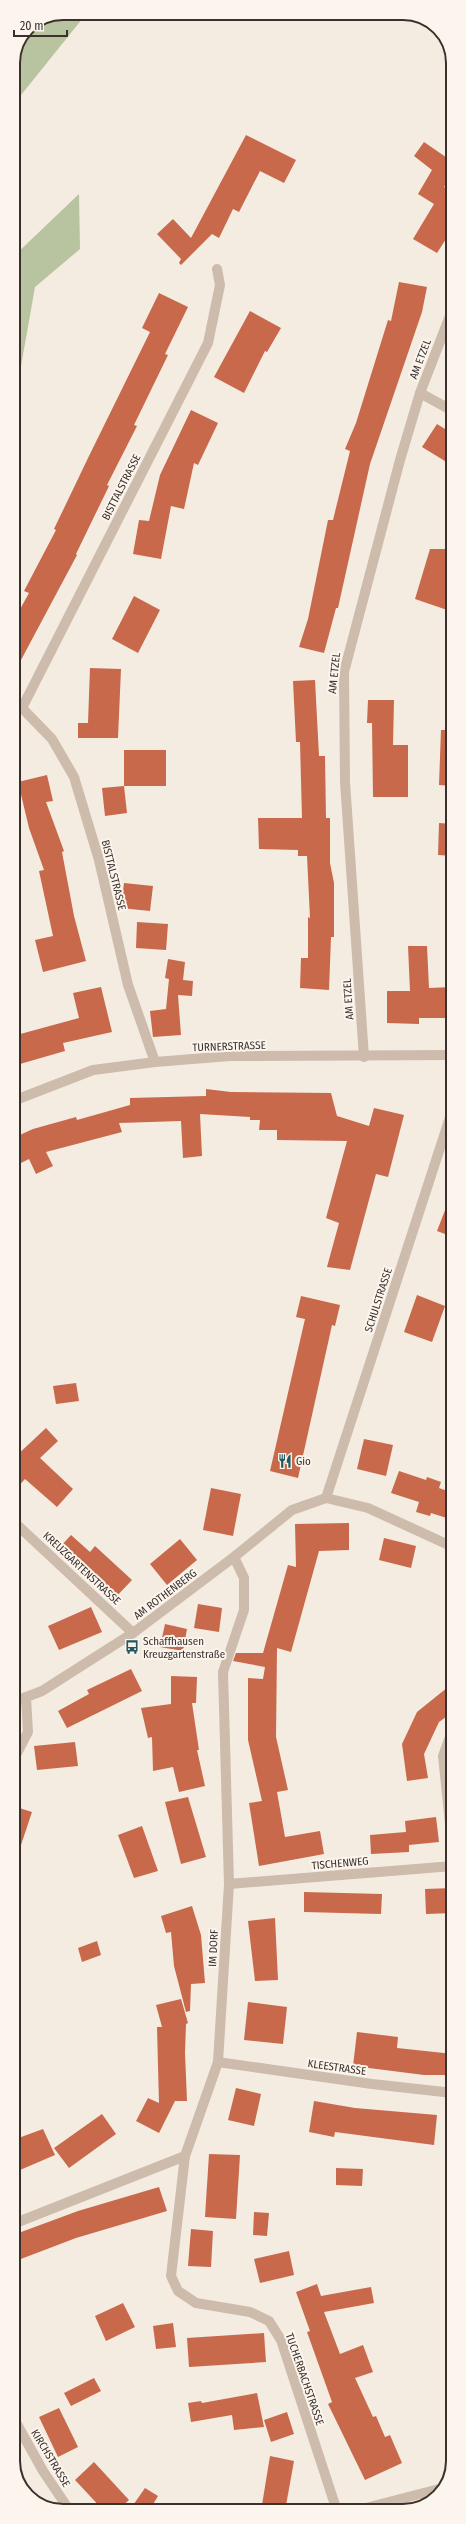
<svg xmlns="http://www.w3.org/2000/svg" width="466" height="2524" font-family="'Fira Sans Condensed',sans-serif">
<rect width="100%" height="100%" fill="#f4ebe1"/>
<!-- green -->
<g fill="#b8c4a0">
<path d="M63 13H87L13 105V62L28 27Z"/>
<path d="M79 194 80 249 35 287 13 411V257Z"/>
</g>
<!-- building -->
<g fill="#c8694b">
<path d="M246 135 296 160 284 183 260 171 239 212 233 209 219 238 212 234 181 265 179 263 181 259 157 234 173 219 191 238Z"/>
<path d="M424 142 453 162V175L444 187 453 192V228L437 253 413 239 434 204 418 194 432 170 414 156Z"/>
<path d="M399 282 427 287 422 312 370 464 338 608H336L324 653 299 647 308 619 328 520H333L350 451 345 449 356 423 388 320 391 321Z"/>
<path d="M159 293 188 307 165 354 168 355 134 425 137 426 107 485 109 486 76 554 77 555 13 675V622L29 593 24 591 56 530 54 529 89 456 150 332 142 328Z"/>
<path d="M250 311 281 328 267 352 265 351 244 393 214 377Z"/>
<path d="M191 410 218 423 198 465 194 463 184 509 171 506 161 559 133 554 139 520 149 521 160 475Z"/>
<path d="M437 424 453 434V466L422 447Z"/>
<path d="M430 549H453V612L415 599Z"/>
<path d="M134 596 160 610 138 653 112 639Z"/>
<path d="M90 668 121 669 118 738H78V723H88Z"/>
<path d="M315 680 319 756H325L326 818H330V863L334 883V937H331L329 990 300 988 301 958H308V917L310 918 307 856H298V850L259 849 258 818H302L300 742H296L293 681Z"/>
<path d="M368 700H394L393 745H408V797H373L372 723H367Z"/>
<path d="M441 730H453V786L439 785Z"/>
<rect x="124" y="750" width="42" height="36"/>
<path d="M47 775 53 801 46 802 64 851 62 852 74 916 86 961 43 972 35 940 53 936 39 871 44 870 29 828 18 782Z"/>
<path d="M124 786 127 813 105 816 102 788Z"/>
<path d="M439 823 453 824V856L438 855Z"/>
<path d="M124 883 153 886 150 911 121 908Z"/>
<path d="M137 922 168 924 166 950 136 948Z"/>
<path d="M408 946H427L429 988 452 987 453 1018H419V1024L387 1023V991H410Z"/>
<path d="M168 959 185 962 183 980 193 981 192 996 178 995 181 1035 153 1037 150 1011 166 1009 169 979 165 978Z"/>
<path d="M101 987 112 1032 63 1043 65 1051 13 1066V1036L79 1018 73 993Z"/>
<path d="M206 1089 231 1092 331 1093 337 1116 369 1126 374 1108 404 1115 388 1177 376 1174 350 1270 327 1267 339 1223 326 1218 347 1141 277 1140V1130H259L260 1120H250V1117L200 1114 202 1156 183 1158 181 1121 119 1123 122 1132 46 1152 53 1166 36 1174 29 1159 13 1167V1138L33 1129 76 1117 77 1120 130 1105V1098L206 1096Z"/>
<path d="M452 1192 453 1193V1237L437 1231Z"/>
<path d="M417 1295 445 1306 432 1342 404 1332Z"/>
<path d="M301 1296 340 1305 335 1326 332 1325 298 1478 270 1471 305 1319 296 1317Z"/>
<path d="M76 1383 79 1401 56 1404 53 1386Z"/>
<path d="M46 1428 58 1441 40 1458 73 1489 57 1507 25 1479 13 1492V1459Z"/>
<path d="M364 1439 393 1445 386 1476 357 1469Z"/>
<path d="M399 1471 426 1480 427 1477 441 1482 439 1488 453 1493V1520L431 1513 430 1516 416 1512 419 1502 391 1493Z"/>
<path d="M211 1488 241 1494 233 1536 203 1530Z"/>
<path d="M349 1523V1550L319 1551 291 1652 277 1648 276 1737 288 1790 277 1792 285 1837 320 1831 324 1854 259 1866 249 1803 262 1801 248 1740V1678L263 1679 265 1667 233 1661 236 1653H263L288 1565 296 1567 295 1524Z"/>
<path d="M71 1535 90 1552 95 1546 132 1580 113 1600 77 1566 80 1562 61 1546Z"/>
<path d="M384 1538 416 1546 411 1568 379 1560Z"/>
<path d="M180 1539 197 1560 167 1585 150 1564Z"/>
<path d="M198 1604 222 1608 219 1632 194 1628Z"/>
<path d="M91 1607 102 1632 59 1650 48 1626Z"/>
<path d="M165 1624 187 1629 183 1651 160 1647Z"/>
<path d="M131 1669 142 1691 67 1728 58 1711 89 1694 87 1690Z"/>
<path d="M171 1676 197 1677 196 1703H192L199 1750H197L205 1786 179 1792 173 1767 153 1771 152 1737 148 1738 141 1708 171 1704Z"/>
<path d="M453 1683V1712L439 1722 424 1754 428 1778 407 1781 402 1744 417 1712Z"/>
<path d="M75 1742 78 1766 37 1770 34 1746Z"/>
<path d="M188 1797 206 1857 181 1864 165 1802Z"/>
<path d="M13 1806 32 1812 16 1860 13 1859Z"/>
<path d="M436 1817 439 1842 409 1845V1852L371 1854 370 1835 406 1832 405 1821Z"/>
<path d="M142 1826 158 1871 134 1878 118 1835Z"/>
<path d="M453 1888V1913L426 1914 425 1889Z"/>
<path d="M304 1892 382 1894 381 1914 304 1912Z"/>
<path d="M192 1906 201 1935 205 1983 191 1984 190 2011 186 2012 174 1966 171 1932 166 1933 161 1916Z"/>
<path d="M275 1918 278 1980 255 1981 248 1921Z"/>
<path d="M97 1941 101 1955 82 1962 78 1948Z"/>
<path d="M181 1999 188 2023 186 2024 185 2053 187 2101H175L159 2133 136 2121 148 2098 159 2103 157 2027H162L156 2005Z"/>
<path d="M248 2002 287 2007 283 2044 244 2040Z"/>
<path d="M357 2032 398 2037 397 2048 453 2054V2075H424L353 2066Z"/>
<path d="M236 2088 261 2094 254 2126 228 2120Z"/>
<path d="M314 2101 355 2108 437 2115 434 2145 335 2132 334 2137 309 2132Z"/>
<path d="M102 2114 116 2134 69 2168 54 2148Z"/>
<path d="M43 2129 55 2155 13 2173V2140Z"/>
<path d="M209 2154 240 2155 236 2219 205 2217Z"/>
<path d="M336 2168 363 2169 362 2186 336 2185Z"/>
<path d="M159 2187 167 2211 76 2238 13 2262V2235L78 2211Z"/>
<path d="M254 2212 269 2213 267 2236 253 2235Z"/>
<path d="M191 2229 213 2231 211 2267 188 2266Z"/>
<path d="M289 2251 294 2275 260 2283 254 2259Z"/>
<path d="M317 2284 321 2296 371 2287 374 2303 324 2312 340 2354 363 2345 373 2372 355 2378 373 2417 376 2416 385 2437 390 2435 402 2463 365 2480 328 2404 332 2402 307 2332 310 2331 296 2292Z"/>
<path d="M123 2303 135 2327 106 2341 95 2316Z"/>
<path d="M173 2323 176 2347 156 2349 153 2326Z"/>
<path d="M264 2333 266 2362 189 2367 187 2338Z"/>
<path d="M94 2378 101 2391 71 2406 64 2393Z"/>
<path d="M257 2393 264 2427 234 2430 232 2415 191 2422 188 2403 201 2401 202 2403Z"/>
<path d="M59 2408 78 2447 58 2457 39 2417Z"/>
<path d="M287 2412 294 2434 271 2442 264 2420Z"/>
<path d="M270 2456 294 2461 285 2511H261Z"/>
<path d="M94 2462 129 2500 117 2511H104L75 2480Z"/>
<path d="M145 2488 158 2496 149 2511H129Z"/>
</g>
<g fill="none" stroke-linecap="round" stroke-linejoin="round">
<!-- street -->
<g stroke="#cdbbac" stroke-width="10">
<path d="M420 393 453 411"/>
<path d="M13 701 22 708"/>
<path d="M364 1057 345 782 344 672 400 460 420 393 453 308"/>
<path d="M155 1062 128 985 99 860 74 777 52 739 22 708 208 343 220 285 217 269"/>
<path d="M13 1101 93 1070 155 1062 230 1056 453 1055"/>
<path d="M326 1498 453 1108"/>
<path d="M326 1498 368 1508 453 1547"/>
<path d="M13 1521 133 1633"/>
<path d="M13 1702 42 1691 133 1633 234 1557 292 1510 326 1498"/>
<path d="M453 1729 443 1756 453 1852"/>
<path d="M13 1761 28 1732 26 1698"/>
<path d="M229 1884 453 1866"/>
<path d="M218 2062 372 2084 453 2093"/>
<path d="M185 2156 171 2276 178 2291 196 2303 250 2312 269 2321 281 2340 337 2511"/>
<path d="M13 2224 185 2156 218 2062 229 1884 223 1672 244 1610V1578L234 1557"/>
<path d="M13 2417 43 2471 70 2511"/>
<path d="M354 2511 443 2488"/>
</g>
</g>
<!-- icons -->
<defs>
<symbol id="restaurant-bare" viewBox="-9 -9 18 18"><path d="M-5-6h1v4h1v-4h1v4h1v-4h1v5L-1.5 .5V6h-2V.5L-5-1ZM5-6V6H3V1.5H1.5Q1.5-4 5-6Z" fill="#1f5a5e" stroke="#fbf5ee" stroke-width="2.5" paint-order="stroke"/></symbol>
<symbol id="bus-bare" viewBox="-9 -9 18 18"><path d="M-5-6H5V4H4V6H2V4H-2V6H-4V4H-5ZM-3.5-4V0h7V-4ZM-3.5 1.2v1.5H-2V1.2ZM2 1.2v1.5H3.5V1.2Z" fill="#1f5a5e" stroke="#fbf5ee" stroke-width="2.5" paint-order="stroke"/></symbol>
</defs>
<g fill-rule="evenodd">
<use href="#restaurant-bare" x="275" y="1451" width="20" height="20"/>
<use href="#bus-bare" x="122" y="1637" width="20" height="20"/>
</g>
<g text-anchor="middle" stroke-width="4" stroke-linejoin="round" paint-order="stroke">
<!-- street labels -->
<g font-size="11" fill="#3b302b" stroke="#fbf5ee">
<text transform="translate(420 359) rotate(-69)" y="4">AM ETZEL</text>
<text transform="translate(121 487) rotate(-63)" y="4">BISTTALSTRASSE</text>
<text transform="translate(334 673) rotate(-84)" y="4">AM ETZEL</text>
<text transform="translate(114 875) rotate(76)" y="4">BISTTALSTRASSE</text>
<text transform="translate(348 999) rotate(-94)" y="4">AM ETZEL</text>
<text transform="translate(229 1046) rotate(-2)" y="4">TURNERSTRASSE</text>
<text transform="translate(378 1300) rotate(-72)" y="4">SCHULSTRASSE</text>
<text transform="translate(82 1568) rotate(43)" y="4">KREUZGARTENSTRASSE</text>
<text transform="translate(165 1594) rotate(-37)" y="4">AM ROTHENBERG</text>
<text transform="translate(340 1863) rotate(-5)" y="4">TISCHENWEG</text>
<text transform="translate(213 1948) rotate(-87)" y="4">IM DORF</text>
<text transform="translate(337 2067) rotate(8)" y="4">KLEESTRASSE</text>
<text transform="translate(305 2379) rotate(71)" y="4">TUCHERBACHSTRASSE</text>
<text transform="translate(51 2458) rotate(59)" y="4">KIRCHSTRASSE</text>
</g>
<!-- poi labels -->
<g font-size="11" fill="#3b302b" stroke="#fbf5ee" text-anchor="start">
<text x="296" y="1465">Gio</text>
<text x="143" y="1645">Schaffhausen<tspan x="143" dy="13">Kreuzgartenstraße</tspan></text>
</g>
</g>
<!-- crop -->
<path d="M0 0H466V2524H0ZM63 20H403A43 43 0 0 1 446 63V2461A43 43 0 0 1 403 2504H63A43 43 0 0 1 20 2461V63A43 43 0 0 1 63 20Z" fill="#fbf5ee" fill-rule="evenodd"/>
<path fill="none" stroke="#3b302b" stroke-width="2" d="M63 20H403A43 43 0 0 1 446 63V2461A43 43 0 0 1 403 2504H63A43 43 0 0 1 20 2461V63A43 43 0 0 1 63 20Z"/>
<!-- scale -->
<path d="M14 30v6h53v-6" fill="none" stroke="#3b302b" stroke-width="2"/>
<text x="20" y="30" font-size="12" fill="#3b302b" stroke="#fbf5ee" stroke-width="3" paint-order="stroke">20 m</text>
</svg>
